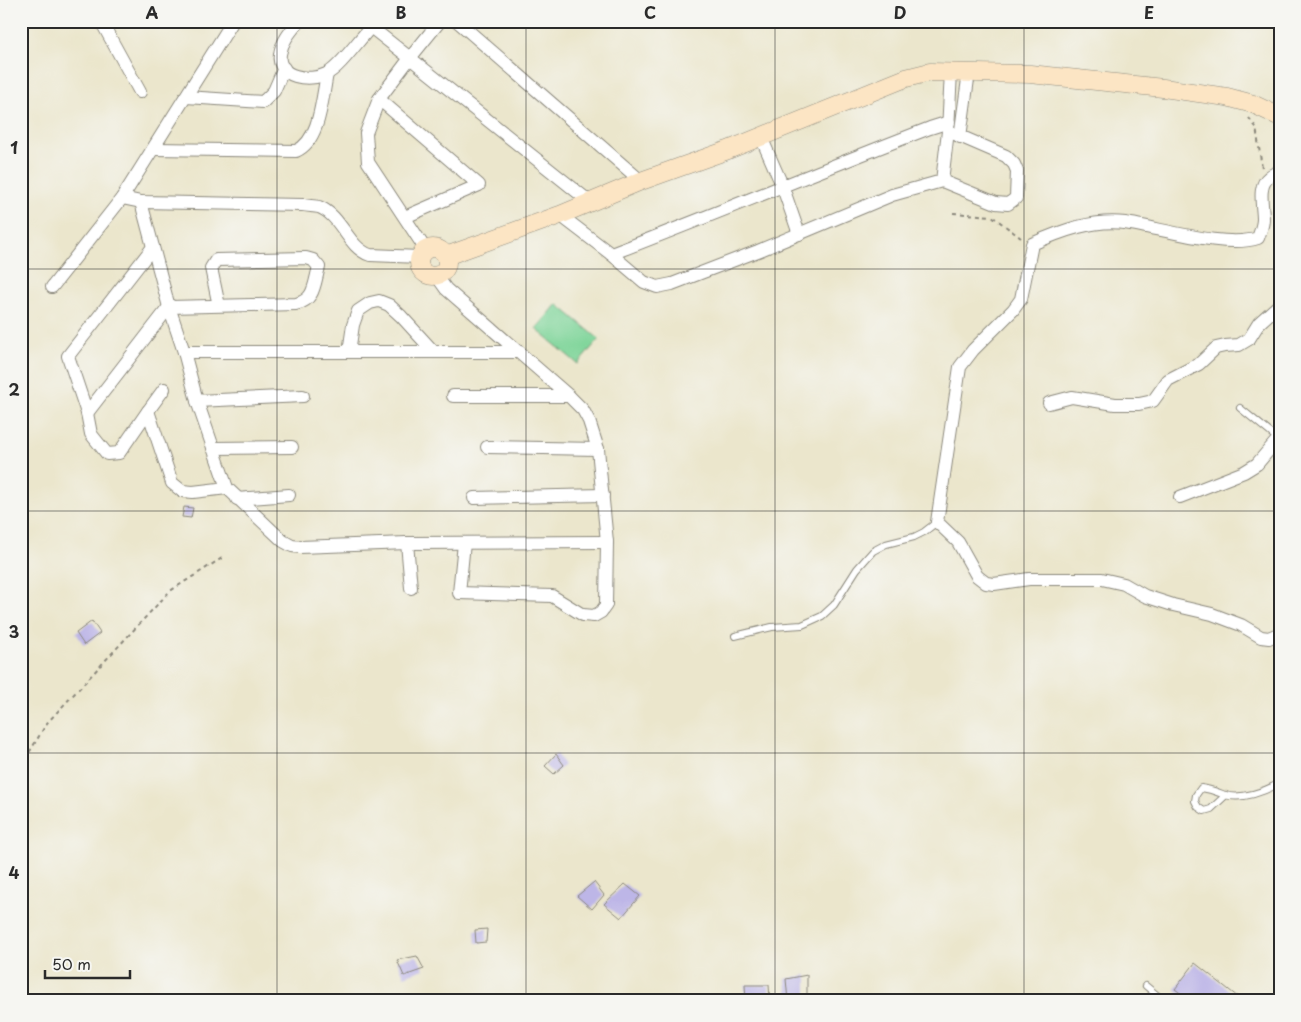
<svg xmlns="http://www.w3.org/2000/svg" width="1301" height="1022" font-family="'Playpen Sans',sans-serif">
<rect width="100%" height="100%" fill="#f6f6f2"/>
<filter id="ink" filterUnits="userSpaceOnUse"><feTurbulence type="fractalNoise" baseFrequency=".02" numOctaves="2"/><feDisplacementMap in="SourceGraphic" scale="10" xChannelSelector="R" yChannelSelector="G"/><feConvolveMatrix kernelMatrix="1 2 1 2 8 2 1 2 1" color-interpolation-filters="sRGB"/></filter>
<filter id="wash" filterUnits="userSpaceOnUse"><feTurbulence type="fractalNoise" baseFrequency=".0096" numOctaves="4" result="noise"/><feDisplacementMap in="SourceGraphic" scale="20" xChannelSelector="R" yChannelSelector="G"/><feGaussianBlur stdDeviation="1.12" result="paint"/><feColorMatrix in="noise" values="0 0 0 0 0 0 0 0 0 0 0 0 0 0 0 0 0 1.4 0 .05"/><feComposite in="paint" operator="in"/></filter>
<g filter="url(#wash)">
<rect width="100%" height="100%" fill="#ebe6cc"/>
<!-- garden -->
<path fill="#7dd498" stroke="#548062" d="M557 304 599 339 578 364 536 329Z"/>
<g id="blocks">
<!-- building -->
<g fill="#bdb6e7">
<path d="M184 507 193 508 191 518 182 517Z"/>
<path d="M92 621 100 633 84 645 76 633Z"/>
<path d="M556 754 564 765 554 774 545 766Z"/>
<path d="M594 882 604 895 592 909 577 896Z"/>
<path d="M625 884 640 896 621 918 604 904Z"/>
<path d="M487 929 486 942 476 943 475 930Z"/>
<path d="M417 956 424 969 404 976 397 960Z"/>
<path d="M1195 963 1243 1001H1191L1175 989Z"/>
<path d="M807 975V1001H788L786 979Z"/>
<path d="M745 985H769L770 1001H746Z"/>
</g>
</g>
</g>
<g filter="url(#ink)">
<use href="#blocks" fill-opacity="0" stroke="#8b887c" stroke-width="1"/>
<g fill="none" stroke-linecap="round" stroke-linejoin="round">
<defs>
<g id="lane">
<path d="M1240 408 1278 439"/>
<path d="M735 636 772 627 802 625 822 616 834 605 857 569 873 551 886 544 914 537 924 532 937 522"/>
<path d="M1226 795 1211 809 1204 811 1198 807 1195 801 1196 795 1201 788C1210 789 1217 792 1225 795 1242 800 1265 791 1280 783"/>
<path d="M1146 986 1164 1001"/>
</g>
<g id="street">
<path d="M101 21 140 92"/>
<path d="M299 21C291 31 282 41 280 54 276 78 310 82 326 74 339 69 360 38 371 27"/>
<path d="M363 21 410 58 440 21"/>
<path d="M457 21 641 181"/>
<path d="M186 97 263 102 274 91 284 68"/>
<path d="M379 99 479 185 405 217"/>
<path d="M948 131 1006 156 1014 164 1017 171 1016 198 1008 204 996 203 942 181 948 131 951 71"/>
<path d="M761 137 782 185 799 234"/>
<path d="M960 137 969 72"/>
<path d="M153 149 296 151C320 141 322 98 327 74"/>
<path d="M1280 171C1276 173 1272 174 1269 177 1257 186 1263 206 1263 219 1263 226 1260 232 1258 238 1226 249 1160 228 1125 223 1093 219 1061 231 1032 244L1021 299 1013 310 973 350 960 367 937 522 958 542 977 576 986 583 994 584 1029 579H1102L1124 584 1145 596 1173 605 1212 614 1241 625 1261 637 1269 638 1280 633"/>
<path d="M122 198 141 202 303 205C308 206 314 206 319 207 342 216 347 247 370 255L420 257"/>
<path d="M141 202 153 247"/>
<path d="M560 215 611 254 644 282 657 287 672 284 758 251 892 195 942 181"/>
<path d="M426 250 368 162 366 133 379 99 410 58 590 202"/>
<path d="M611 254C718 213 823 169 930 128L949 122"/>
<path d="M436 275 446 289 569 396 583 410 589 421 598 449 607 542 606 605 601 612 594 616 583 615 552 596 459 593 464 543"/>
<path d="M52 287 122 198 233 21"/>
<path d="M184 352H520"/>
<path d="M349 352 353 325 358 311 370 303 379 301 389 305 401 316 433 351"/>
<path d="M453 396H569"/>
<path d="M197 401 303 396"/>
<path d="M1049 403 1072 397 1115 404H1139L1153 401 1168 380 1199 364 1216 348 1225 346 1239 345 1249 339 1259 323 1280 304"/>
<path d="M148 411 164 389"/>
<path d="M87 413 169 307 296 304C315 300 314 284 319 267L313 260 306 258 216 260 211 268 219 306"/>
<path d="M487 447 598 449"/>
<path d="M213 448 292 447"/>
<path d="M227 488 193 492 182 491 172 483 148 411 119 453 107 454 91 434 87 413 68 356 153 247 169 307 184 352 197 401 227 488 283 541 292 546 300 547 407 543 607 542"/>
<path d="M1180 497 1244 472 1257 464 1280 437"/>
<path d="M474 498 603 495"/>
<path d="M237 499 289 495"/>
<path d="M407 543 411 588"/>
</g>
<g id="secondary">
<circle cx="433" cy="262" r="14"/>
<path d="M446 256 560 215 641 181 728 150 906 78 930 72 1030 74 1163 88 1227 97 1253 104 1280 117"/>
</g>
</defs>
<!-- lane casing -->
<use href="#lane" stroke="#8b887c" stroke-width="8"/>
<!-- street casing -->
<use href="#street" stroke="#8b887c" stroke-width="14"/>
<!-- secondary casing -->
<use href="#secondary" stroke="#8b887c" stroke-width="19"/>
<!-- path -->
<g stroke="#8b887c" stroke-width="2" stroke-dasharray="4 4" stroke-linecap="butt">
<path d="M1249 118 1256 127 1262 168"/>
<path d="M953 213 992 216 1021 238"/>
<path d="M21 766 47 723 170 591 222 558"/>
</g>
<!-- lane -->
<use href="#lane" stroke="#fff" stroke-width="6"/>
<!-- street -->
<use href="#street" stroke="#fff" stroke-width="12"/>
<!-- secondary -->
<use href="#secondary" stroke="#fce5c4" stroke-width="18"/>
</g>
</g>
<!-- grid -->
<path fill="none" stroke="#2b2b2b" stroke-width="1" stroke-opacity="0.55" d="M277 21V1001M526 21V1001M775 21V1001M1024 21V1001M21 269H1280M21 511H1280M21 753H1280"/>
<!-- margin -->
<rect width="1301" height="1022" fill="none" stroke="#f6f6f2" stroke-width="55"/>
<!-- scale -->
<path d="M45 970v8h85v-8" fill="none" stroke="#2b2b2b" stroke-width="2.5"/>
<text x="52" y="970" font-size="15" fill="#2b2b2b" stroke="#f6f6f2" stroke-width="4" paint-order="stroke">50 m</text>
<rect x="28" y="28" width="1246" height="966" fill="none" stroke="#2b2b2b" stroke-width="2"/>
<g font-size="16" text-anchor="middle" font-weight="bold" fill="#2b2b2b">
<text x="152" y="19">A</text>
<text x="401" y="19">B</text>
<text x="650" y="19">C</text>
<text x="900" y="19">D</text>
<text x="1149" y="19">E</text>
<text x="14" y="154">1</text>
<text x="14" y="396">2</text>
<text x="14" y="638">3</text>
<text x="14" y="879">4</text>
</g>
</svg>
